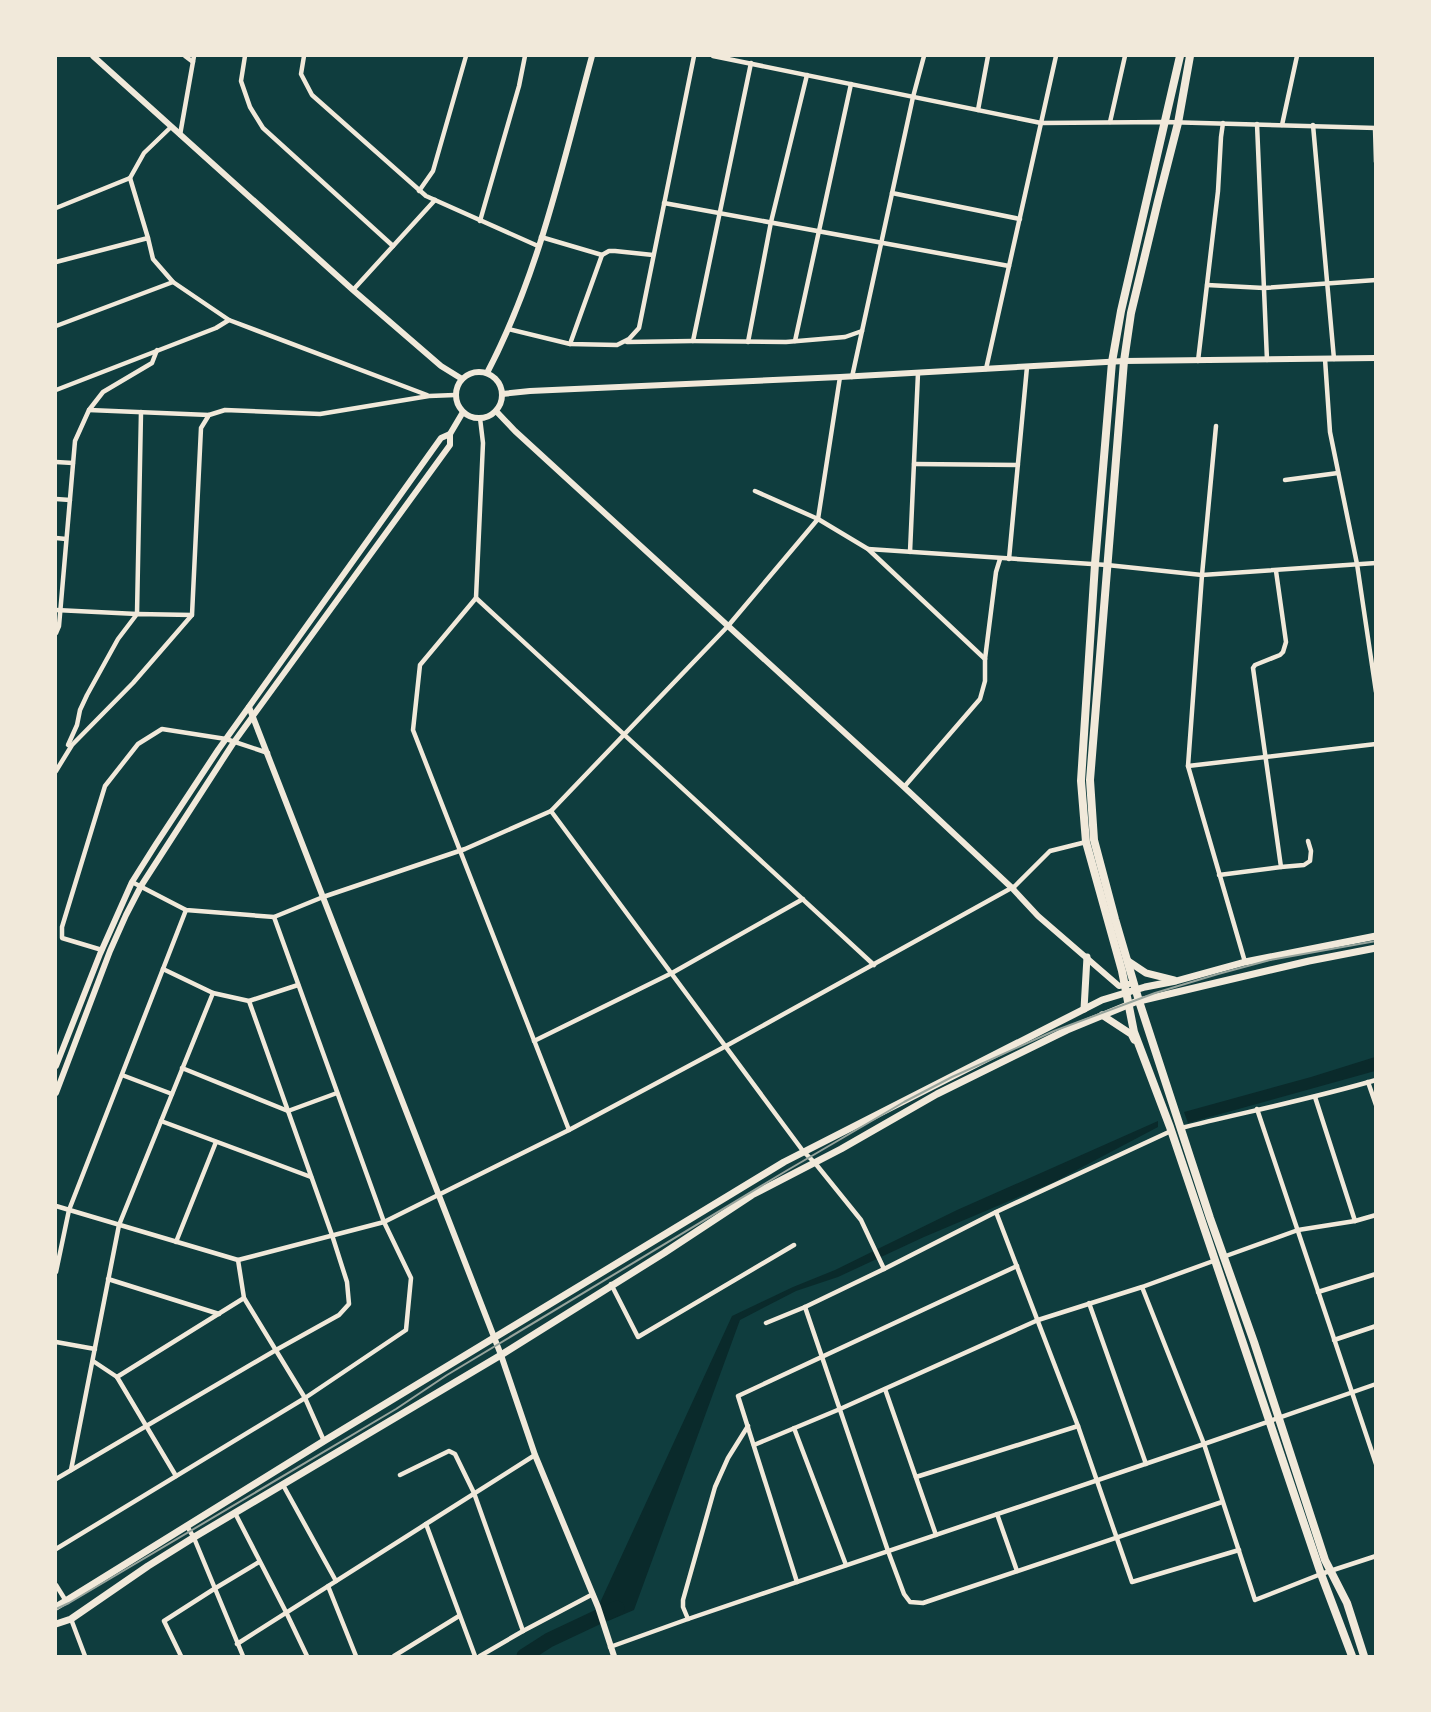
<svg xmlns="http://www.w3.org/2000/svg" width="1431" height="1712" font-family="Figtree,sans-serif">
<rect width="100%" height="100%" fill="#0f3d3e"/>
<!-- water -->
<g fill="#0a2a2b">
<path d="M1375 1057V1071L1188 1123 1184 1112 1311 1077Z"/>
<path d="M1158 1121V1127L1054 1182 924 1237 838 1277 796 1291 740 1320 634 1610 608 1621 598 1607 732 1316 793 1287 835 1270 957 1210Z"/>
</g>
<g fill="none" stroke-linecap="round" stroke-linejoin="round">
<!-- river -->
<path stroke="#0a2a2b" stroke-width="15" d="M524 1656 549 1640 617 1608"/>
<!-- minor -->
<g stroke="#f1e9da" stroke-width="4.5">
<path d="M185 56 193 62"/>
<path d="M245 56 241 81 250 107 263 128 393 246"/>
<path d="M304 56 301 74 312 95 426 196 538 246"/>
<path d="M713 56 1041 123 1165 122 1376 128"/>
<path d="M751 63 693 341 786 342 845 337 862 331"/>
<path d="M978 110 988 56"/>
<path d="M1110 122 1125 56"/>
<path d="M1257 124 1267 360"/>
<path d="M1282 125 1297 56"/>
<path d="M1313 125 1334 359"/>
<path d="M1375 128 1376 162"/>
<path d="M180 135 194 56"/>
<path d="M130 178 148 238"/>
<path d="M419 191 433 171 466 56"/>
<path d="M892 193 1020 219"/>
<path d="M664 203 1009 266"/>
<path d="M56 208 130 178 144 153 171 127"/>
<path d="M480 221 519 86 525 56"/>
<path d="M541 237 602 255"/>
<path d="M56 262 148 238 153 259 173 282 229 320"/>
<path d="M1207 285 1264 288 1376 280"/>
<path d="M353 290 435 200"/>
<path d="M56 326 173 282"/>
<path d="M508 329 570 344 617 345 629 339 639 328 694 56"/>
<path d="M795 341 851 84"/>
<path d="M627 342 693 341"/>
<path d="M748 342 771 222 807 75"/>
<path d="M570 344 602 255 609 251H615L653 255"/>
<path d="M1325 359 1330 432 1357 564 1376 692"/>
<path d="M1198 361 1218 191 1221 137 1223 123"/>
<path d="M986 369 1056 56"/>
<path d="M852 377 913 97 924 56"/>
<path d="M56 390 216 328 229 320 427 395"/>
<path d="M89 410 209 415"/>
<path d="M480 418 483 443 476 598 420 665 413 730 569 1130"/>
<path d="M1216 426 1202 575 1188 766 1245 962"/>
<path d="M56 462 73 463"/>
<path d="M914 464 1018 465"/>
<path d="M1285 480 1338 473"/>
<path d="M755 491 818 519 868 549 985 659"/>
<path d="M56 499 70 500"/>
<path d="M56 538 66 539"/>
<path d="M868 549 1107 565 1202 575 1376 563"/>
<path d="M910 552 918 373"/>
<path d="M1009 559 1027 367"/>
<path d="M476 598 874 965"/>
<path d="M56 610 137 614 141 412"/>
<path d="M56 633 59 626 75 441 89 410 103 392 152 363 157 350"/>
<path d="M68 745 77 725 80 710 87 695 118 639 137 614 192 615"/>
<path d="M1188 766 1376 744"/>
<path d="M56 771 72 745 133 683 192 615 201 428 209 415 225 410 320 414 429 396 455 395"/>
<path d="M904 787 980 699 985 681V659L996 572 1000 559"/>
<path d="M551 811 803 1151 815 1163 861 1220 884 1269"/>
<path d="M1281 867 1304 865 1310 861 1311 851 1308 841"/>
<path d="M1219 875 1281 867 1253 668 1255 665 1280 655 1283 652 1286 642 1276 571"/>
<path d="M132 882 186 910 274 917 323 897 465 849 551 811 728 626 818 519 840 377"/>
<path d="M102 950 62 938V927L105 786 138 744 162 729 226 739 268 753"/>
<path d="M163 969 213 993 249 1001 298 985"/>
<path d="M534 1041 672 973 803 899"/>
<path d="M182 1068 288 1111 337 1093"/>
<path d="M122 1075 172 1094"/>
<path d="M1368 1082 1376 1105"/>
<path d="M1315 1097 1355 1221"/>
<path d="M1257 1109 1376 1464"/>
<path d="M161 1121 311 1177"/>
<path d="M1181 1128C1246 1112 1311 1099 1376 1080"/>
<path d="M56 1206 238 1260 384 1222 569 1130 726 1046 1015 886 1050 851 1086 842"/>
<path d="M996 1212 1078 1426 1132 1582 1239 1550"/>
<path d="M176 1242 216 1142"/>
<path d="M1223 1257 1298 1230 1355 1221 1376 1215"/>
<path d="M238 1260 244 1298 305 1398 324 1441"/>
<path d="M56 1272 69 1210 186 910"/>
<path d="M108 1279 219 1314"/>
<path d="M611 1284 638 1337 794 1245"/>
<path d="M1142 1287 1204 1444 1255 1600 1321 1574 1376 1556"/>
<path d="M1318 1292 1376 1274"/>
<path d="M1089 1303 1146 1464"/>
<path d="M805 1307 888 1551 904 1594 910 1602 923 1603 1222 1502"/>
<path d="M766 1323 805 1307 884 1269 996 1212 1171 1131"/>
<path d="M1334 1340 1376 1326"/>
<path d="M56 1342 95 1349"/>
<path d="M93 1361 117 1377 176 1476"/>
<path d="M117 1377 244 1298"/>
<path d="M885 1389 936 1535"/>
<path d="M794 1428 846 1565"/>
<path d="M754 1445 840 1409 1038 1320 1142 1287 1216 1260"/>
<path d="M71 1470 119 1225 213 993"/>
<path d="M400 1475 449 1451 455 1454 474 1493 523 1631 480 1656"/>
<path d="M916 1477 1078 1426"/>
<path d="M56 1479 276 1350 339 1315 349 1304 347 1282 332 1235 249 1001"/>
<path d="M283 1485 336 1581"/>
<path d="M235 1513 286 1612 307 1656"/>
<path d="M997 1514 1017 1571"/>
<path d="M187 1526 194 1538 243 1656"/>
<path d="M56 1549 305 1398 406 1330 411 1278 384 1222 274 917"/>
<path d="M797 1582 738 1396 1017 1266"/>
<path d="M56 1585 66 1601"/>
<path d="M328 1586 356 1656"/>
<path d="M71 1619 85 1656"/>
<path d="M688 1619 683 1607V1600L715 1487 728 1458 748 1426"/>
<path d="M523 1631 593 1594"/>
<path d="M237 1644 426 1524"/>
<path d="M610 1647 688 1619 1204 1444 1376 1384"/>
<path d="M181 1656 164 1621 214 1589 259 1562"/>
<path d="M394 1656 459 1616"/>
<path d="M475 1656 426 1524 535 1455"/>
</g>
<!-- tertiary -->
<g stroke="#f1e9da" stroke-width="6">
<path d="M93 56 353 290 441 366 462 379"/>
<circle cx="479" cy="395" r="23"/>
<path d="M487 373C539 274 563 162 592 56"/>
<path d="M502 394 530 391 840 377 1124 361 1376 358"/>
<path d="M496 411 515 431 904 787 1012 888 1038 916 1119 986 1134 983"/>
<path d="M249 707 501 1355 535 1455 598 1607 614 1656"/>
<path d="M56 1066 100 954 132 882 156 844 218 750 441 438 450 434"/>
<path d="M56 1093 110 951 126 915 141 886 234 742 450 445V434L463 412"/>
</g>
<!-- secondary -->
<g stroke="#f1e9da" stroke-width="7">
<path d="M1128 961 1146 973 1174 980"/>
<path d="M1084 1009 1087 957"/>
<path d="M1102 1015 1131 1034 1134 1040"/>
<path d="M56 1607 324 1441 784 1162 1102 1000 1145 987 1176 981 1245 962 1376 936"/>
<path d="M56 1624 71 1619 148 1566 196 1536 501 1355 664 1253 752 1195 841 1149 937 1094 1067 1030 1135 1002 1309 961 1376 948"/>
</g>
<!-- primary -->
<g stroke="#f1e9da" stroke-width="8">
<path d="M1180 56 1121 311 1112 362 1095 564 1081 781 1086 842 1122 971 1134 1032 1170 1127 1321 1574 1352 1656"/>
<path d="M1190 56 1178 123 1158 201 1131 313 1124 361 1090 780 1094 840 1115 919 1139 1001 1210 1218 1254 1342 1325 1560 1347 1603 1364 1656"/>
</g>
<!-- rail -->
<path stroke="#97a49c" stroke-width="2" d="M56 1609 69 1603 396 1409 447 1375 786 1171 904 1102 952 1077 1054 1031 1155 993 1218 974 1270 960 1376 941"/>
</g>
<!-- border -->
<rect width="1431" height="1712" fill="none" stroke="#f1e9da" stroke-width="114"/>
</svg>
